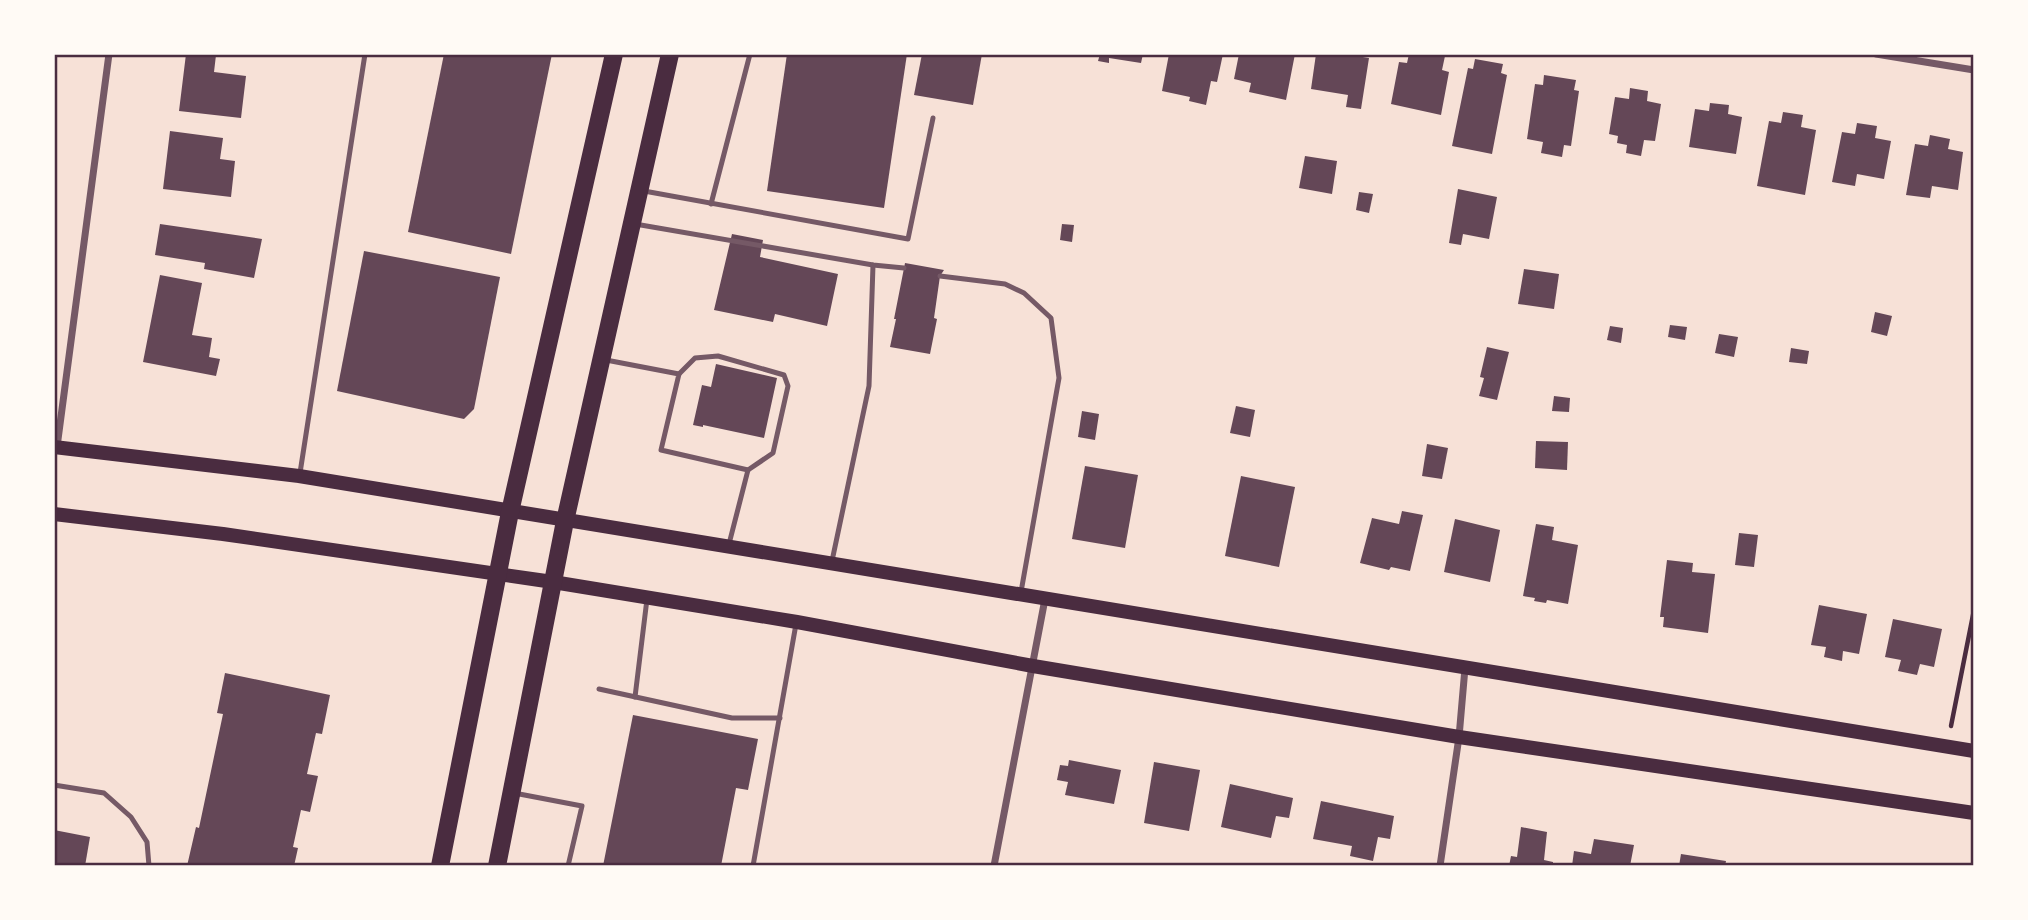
<svg xmlns="http://www.w3.org/2000/svg" width="2028" height="920" font-family="Barlow,sans-serif">
<rect width="100%" height="100%" fill="#f7e1d7"/>
<!-- building -->
<g fill="#644757">
<path d="M186 54 216 55 214 72 246 76 241 118 179 111Z"/>
<path d="M444 54H552L511 254 408 232Z"/>
<path d="M787 54H907L884 208 767 191Z"/>
<path d="M922 54H982L973 105 914 95Z"/>
<path d="M1100 54H1143L1141 63 1109 58V63L1098 61Z"/>
<path d="M1169 54H1223L1217 82 1211 81 1206 105 1189 101 1190 97 1162 91Z"/>
<path d="M1239 54H1295L1286 100 1249 92 1251 83 1234 79Z"/>
<path d="M1316 54H1344L1369 58 1361 109 1346 107 1348 95 1311 89Z"/>
<path d="M1409 54H1434L1445 56 1442 70 1449 72 1441 115 1391 104 1399 62 1407 63Z"/>
<path d="M1475 59 1503 64 1501 73 1507 75 1492 154 1452 146 1468 68 1473 69Z"/>
<path d="M1544 75 1576 80 1574 90 1579 91 1571 146 1564 145 1562 157 1541 153 1543 142 1527 139 1535 84 1543 85Z"/>
<path d="M1630 88 1648 91 1647 101 1661 104 1655 141 1644 140 1641 156 1626 153 1627 145 1617 143 1618 136 1609 134 1615 97 1629 99Z"/>
<path d="M1710 103 1729 105 1728 114 1742 117 1736 154 1689 147 1695 109 1709 111Z"/>
<path d="M1783 112 1803 115 1801 127 1816 130 1805 195 1757 186 1769 121 1781 123Z"/>
<path d="M1857 123 1877 126 1875 138 1891 141 1884 179 1857 174 1855 186 1832 182 1842 132 1855 134Z"/>
<path d="M170 131 223 138 220 159 235 161 231 197 163 189Z"/>
<path d="M1930 135 1950 139 1948 149 1963 152 1958 190 1932 186 1930 198 1906 195 1915 144 1928 146Z"/>
<path d="M1305 156 1337 161 1332 194 1299 188Z"/>
<path d="M1458 189 1497 197 1489 239 1463 234 1461 245 1449 243Z"/>
<path d="M1359 192 1373 194 1369 213 1356 210Z"/>
<path d="M160 224 262 239 254 278 204 269 205 263 155 255Z"/>
<path d="M1062 224 1074 225 1072 242 1060 240Z"/>
<path d="M732 234 763 240 760 257 838 274 827 326 775 314 773 322 714 310Z"/>
<path d="M364 251 500 277 474 409 464 419 337 391Z"/>
<path d="M905 263 944 270 940 276 934 318 937 319 930 354 890 347 896 319H894Z"/>
<path d="M1524 269 1559 274 1554 309 1518 304Z"/>
<path d="M160 275 202 283 192 335 212 338 209 357 220 359 216 376 143 362Z"/>
<path d="M1875 312 1892 316 1887 336 1871 332Z"/>
<path d="M1670 325 1687 327 1685 340 1668 337Z"/>
<path d="M1610 326 1623 328 1621 343 1607 340Z"/>
<path d="M1719 334 1738 337 1734 357 1715 353Z"/>
<path d="M1487 347 1509 352 1497 400 1479 396 1484 378 1480 377Z"/>
<path d="M1791 348 1809 351 1807 364 1789 362Z"/>
<path d="M716 364 777 378 764 438 703 425V427L693 425 702 385 711 387Z"/>
<path d="M1554 396 1570 398 1569 412 1552 411Z"/>
<path d="M1236 406 1255 410 1250 437 1230 433Z"/>
<path d="M1082 411 1099 414 1095 440 1078 437Z"/>
<path d="M1536 441 1568 442 1567 470 1535 468Z"/>
<path d="M1427 444 1448 448 1442 479 1422 476Z"/>
<path d="M1085 466 1138 475 1125 548 1072 539Z"/>
<path d="M1241 476 1295 487 1279 567 1225 556Z"/>
<path d="M1402 511 1423 515 1410 571 1391 567 1389 570 1360 563 1372 518 1399 524Z"/>
<path d="M1455 519 1500 530 1490 582 1444 572Z"/>
<path d="M1536 524 1554 527 1552 540 1578 545 1568 604 1547 600 1546 603 1534 601 1535 598 1523 596Z"/>
<path d="M1739 533 1758 535 1754 567 1735 565Z"/>
<path d="M1667 560 1693 563 1692 572 1715 574 1708 633 1663 627 1664 617H1660Z"/>
<path d="M1819 605 1867 614 1859 654 1843 651 1842 661 1824 657 1826 647 1811 645Z"/>
<path d="M1893 619 1942 629 1934 667 1920 664 1917 675 1898 671 1901 660 1885 657Z"/>
<path d="M225 673 330 695 322 734 316 733 307 774 318 776 310 812 301 810 293 847 298 848 294 866H187L196 827 199 828 223 714 217 713Z"/>
<path d="M633 715 758 739 748 790 736 788 721 866H603Z"/>
<path d="M1069 760 1121 770 1114 804 1065 795 1068 782 1057 780 1060 765 1068 766Z"/>
<path d="M1154 762 1200 770 1189 831 1144 823Z"/>
<path d="M1230 784 1293 798 1289 818 1276 816 1271 838 1221 827Z"/>
<path d="M1321 801 1394 816 1390 839 1378 837 1373 861 1350 856 1352 846 1313 839Z"/>
<path d="M1521 827 1547 832 1544 860 1553 862V866H1509L1511 856 1517 857Z"/>
<path d="M54 830 90 837 85 866H54Z"/>
<path d="M1594 839 1634 845 1630 866H1572L1574 851 1591 854Z"/>
<path d="M1681 854 1726 861 1725 866H1679Z"/>
</g>
<g fill="none" stroke-linecap="round" stroke-linejoin="round">
<!-- path -->
<path stroke="#4a2c40" stroke-width="4.5" d="M1951 726 1974 610"/>
<!-- service -->
<g stroke="#755966" stroke-width="5">
<path d="M644 191 908 239 933 118"/>
<path d="M711 204 750 54"/>
<path d="M635 224 873 265 904 268"/>
<path d="M940 276 1005 284 1024 293 1051 318 1059 378 1021 592"/>
<path d="M606 360 679 374 661 450 748 470 729 544"/>
<path d="M679 374 695 358 718 356 784 375 788 386 773 453 748 470"/>
<path d="M300 473 365 54"/>
<path d="M832 561 869 386 873 265"/>
<path d="M599 689 732 718H780"/>
<path d="M635 697 647 599"/>
<path d="M54 785 104 793 131 817 147 842 149 866"/>
<path d="M514 793 582 806 568 866"/>
<path d="M753 866 796 624"/>
</g>
<!-- minor -->
<g stroke="#755966" stroke-width="7">
<path d="M1876 54 1974 70"/>
<path d="M57 447 109 54"/>
<path d="M994 866 1045 599"/>
<path d="M1440 866 1459 737 1465 668"/>
</g>
<!-- secondary -->
<g stroke="#4a2c40" stroke-width="14">
<path d="M54 447 299 476 1974 751"/>
<path d="M54 514 223 534 553 582 797 622 1033 666 1459 737 1974 813"/>
</g>
<!-- primary -->
<g stroke="#4a2c40" stroke-width="18">
<path d="M440 866 510 512 614 54"/>
<path d="M497 866 565 521 670 54"/>
</g>
</g>
<!-- border -->
<rect width="2028" height="920" fill="none" stroke="#fffaf5" stroke-width="112"/>
<rect x="56" y="56" width="1916" height="808" fill="none" stroke="#4a2c40" stroke-width="2.5"/>
</svg>
